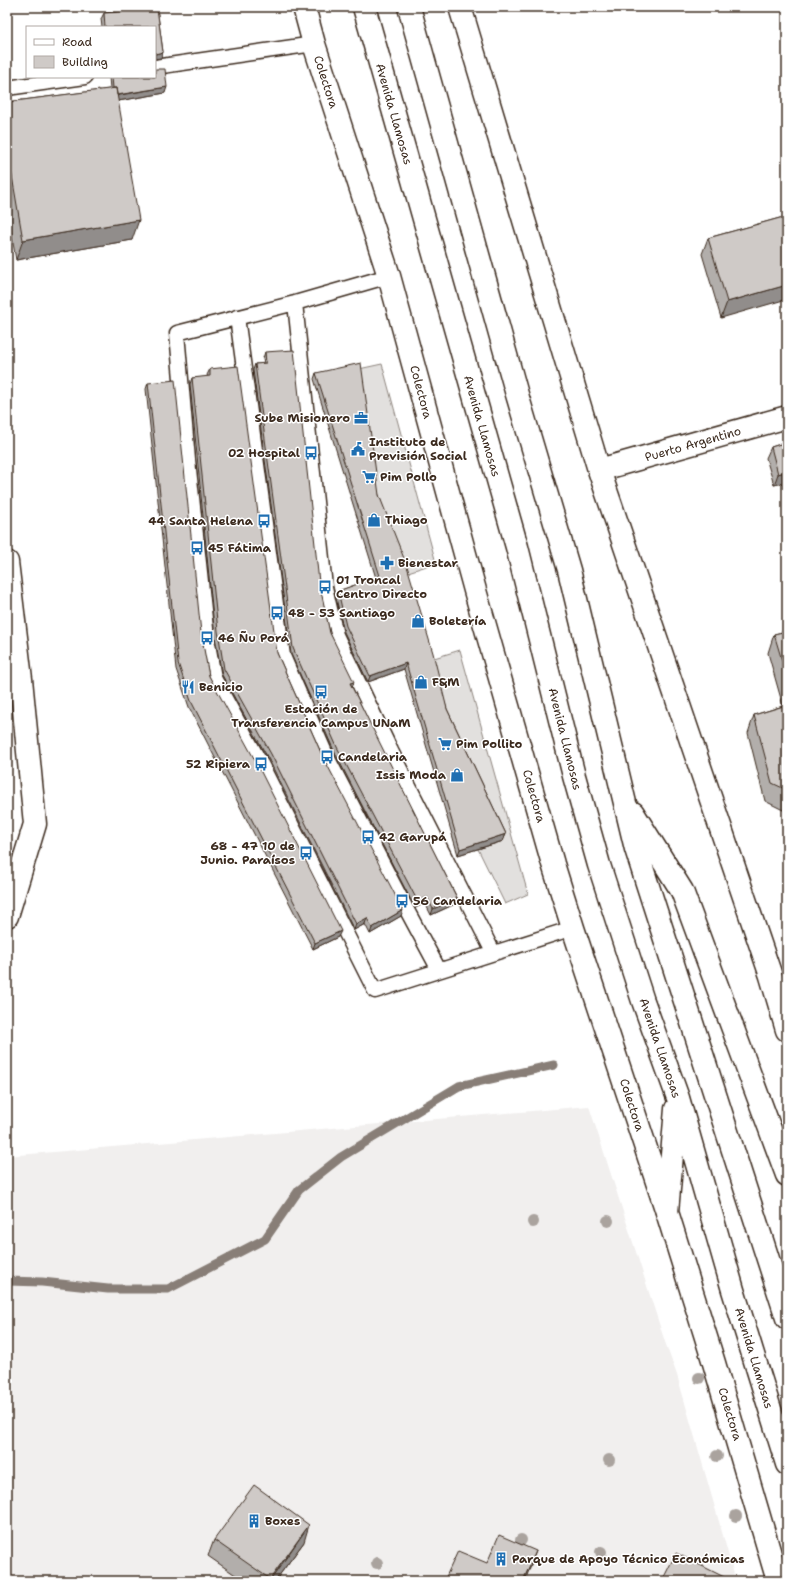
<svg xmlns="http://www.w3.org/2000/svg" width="794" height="1588" font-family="'Shantell Sans',sans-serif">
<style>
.built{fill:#f1efee}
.grass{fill:#e2e0de;stroke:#8e857e}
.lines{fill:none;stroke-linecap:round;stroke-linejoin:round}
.stream{stroke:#887e77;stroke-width:9}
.lane-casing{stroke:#3b2a1e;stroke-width:17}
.street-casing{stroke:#3b2a1e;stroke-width:25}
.highway-casing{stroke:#3b2a1e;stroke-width:25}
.lane{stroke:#fff;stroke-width:14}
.street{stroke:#fff;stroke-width:22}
.highway{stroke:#fff;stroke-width:22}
.tree{fill:#aaa39e}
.wall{fill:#b2aeab;stroke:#3b2a1e}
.shaded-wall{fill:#918d8b;stroke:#3b2a1e}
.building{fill:#cfcac7;stroke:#3b2a1e}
.labels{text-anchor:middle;stroke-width:3;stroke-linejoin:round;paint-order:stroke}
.street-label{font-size:12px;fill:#3b2a1e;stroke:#fff}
.poi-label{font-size:12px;font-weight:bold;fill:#3b2a1e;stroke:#fff;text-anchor:start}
</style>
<rect width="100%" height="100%" fill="#fff"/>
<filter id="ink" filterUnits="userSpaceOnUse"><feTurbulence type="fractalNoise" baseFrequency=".025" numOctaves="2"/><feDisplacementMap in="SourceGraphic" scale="8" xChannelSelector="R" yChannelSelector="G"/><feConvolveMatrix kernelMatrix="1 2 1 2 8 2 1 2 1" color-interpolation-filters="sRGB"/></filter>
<g filter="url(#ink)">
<!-- built -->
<path class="built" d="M589,1106L665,1342L677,1375L736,1581H7V1156Z"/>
<!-- grass -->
<path class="grass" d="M382,364L436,563L405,573L377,501L359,369Z
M460,650L528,894L505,904L478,849L503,841L445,715L431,659Z"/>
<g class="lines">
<!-- stream -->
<path class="stream" d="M7,1281L42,1282L108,1289H168L265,1239L299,1190L341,1157L459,1086L554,1065"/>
<!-- lane casing -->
<g class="lane-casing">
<path id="lane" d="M155,67L314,44
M7,88L85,77
M389,276L295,303L177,333L188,460L207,638L214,678L261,764L375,991L573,928
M295,303L325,587L336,635L391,751L493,952
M237,317L283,656L327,757L402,901L439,970"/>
</g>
<!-- street casing -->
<g class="street-casing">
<path id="street" d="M304,7L314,44L389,276L476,594L553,864L573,928L667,1212L714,1363L778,1581
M460,7L599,470L771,976L787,1030
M599,470L787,417
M7,562L21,679L35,824L7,916"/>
</g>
<!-- highway casing -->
<g class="highway-casing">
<path id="highway" d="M364,7L517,547L574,776L599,865L643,1001L678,1098L733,1290L787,1464
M409,7L516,391L569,570L636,849L787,1318
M633,813L682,891L787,1175
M667,1212L676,1109"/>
</g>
<!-- lane -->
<use href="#lane" class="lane"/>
<!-- street -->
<use href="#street" class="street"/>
<!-- highway -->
<use href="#highway" class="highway"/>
</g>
<!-- trees -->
<g class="tree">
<circle cx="608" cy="1221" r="6"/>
<circle cx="533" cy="1222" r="6"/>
<circle cx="699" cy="1378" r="6"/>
<circle cx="717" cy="1456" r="6"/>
<circle cx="609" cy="1460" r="6"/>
<circle cx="736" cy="1516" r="6"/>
<circle cx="521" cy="1540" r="6"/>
<circle cx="601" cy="1552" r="6"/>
<circle cx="377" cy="1563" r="6"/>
</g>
<!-- wall -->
<path class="wall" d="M157,8L163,52L161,58L155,59V27H102L101,19L104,13Z
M109,77H155L165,93L118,101L132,240L16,260L7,209V102L110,89Z
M787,216L721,318L702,254L708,238Z
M265,352L330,633L352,687L455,904L431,915L425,903L415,908L335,753L291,654L253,370L255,364H264L263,358Z
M210,369L277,653L322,755L401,916L370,934L365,924L354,930L269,760L222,675L215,637L190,384L192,378L208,377L207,375Z
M316,373L379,495L447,709L506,834L503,841L458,855L404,669L368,682L344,632L336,598L338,591L376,578L314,379Z
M148,383L209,676L338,937L313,949L189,707L176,669L146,389Z
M787,442V482L774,485L766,458L771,447Z
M787,631V812L765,801L748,733L754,715L783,706L768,653L774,634Z
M214,1540L304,1542L275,1581H244L208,1556Z"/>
<!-- shaded-wall -->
<path class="shaded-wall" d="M163,52L161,58L155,59V54Z
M167,87L165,93L112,102L114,96Z
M139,220L132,240L16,260L23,240Z
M787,285V299L721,318L727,302Z
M787,471V482L774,485L778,474Z
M406,663L404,669L368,682L370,676Z
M354,682L352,688L350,683Z
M506,834L503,841L458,855L460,849Z
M427,897L425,903L415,908L418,902Z
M457,898L455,904L431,915L433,909Z
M403,910L401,916L370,934L372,928Z
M367,918L365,924L354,930L356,924Z
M341,931L338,937L313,949L315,943Z
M309,1525L304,1542L275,1581H270Z
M536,1551L525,1581H523Z"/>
<!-- building -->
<path class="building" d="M157,8L163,52L155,54V27H105L104,13Z
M155,69H165L167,87L117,95L116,88H113L112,77H155Z
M116,88L139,220L23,240L7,147V102Z
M787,216V285L727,302L708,238Z
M294,350L319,582L330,633L354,682L350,683L457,898L433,909L427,897L418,902L337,747L293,648L255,364L266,363L265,352Z
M361,363L379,495L407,566L433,653L447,709L506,834L460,849L406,663L370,676L346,626L338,591L380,576L316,373Z
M238,366L277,653L322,755L403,910L372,928L367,918L356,924L271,754L224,669L218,631L192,378L210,376V369Z
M175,380L201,633L209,676L256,762L341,931L315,943L191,701L178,663L148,383Z
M787,442V471L778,474L771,447Z
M787,631V677L774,634Z
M787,705V790L772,783L754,715Z
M254,1485L309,1525L270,1579L214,1540Z
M499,1535L536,1551L523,1581H444L458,1551L487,1563Z
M676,1553L724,1577L721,1581H662Z"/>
</g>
<!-- icons -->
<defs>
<g id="office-bare" transform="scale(1.08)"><path d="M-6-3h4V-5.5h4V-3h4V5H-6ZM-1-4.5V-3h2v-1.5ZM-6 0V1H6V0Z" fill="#1f6fb2" stroke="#fff" stroke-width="2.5" paint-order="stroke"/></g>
<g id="civic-bare" transform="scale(1.08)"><path d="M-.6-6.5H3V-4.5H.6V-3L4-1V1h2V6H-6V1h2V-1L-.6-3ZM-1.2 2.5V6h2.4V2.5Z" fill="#1f6fb2" stroke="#fff" stroke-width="2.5" paint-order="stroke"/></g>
<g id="bus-bare" transform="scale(1.08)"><path d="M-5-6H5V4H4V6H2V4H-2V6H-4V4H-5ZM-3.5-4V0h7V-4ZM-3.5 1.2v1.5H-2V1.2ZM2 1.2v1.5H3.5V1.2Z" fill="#1f6fb2" stroke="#fff" stroke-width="2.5" paint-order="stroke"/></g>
<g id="supermarket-bare" transform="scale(1.08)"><path d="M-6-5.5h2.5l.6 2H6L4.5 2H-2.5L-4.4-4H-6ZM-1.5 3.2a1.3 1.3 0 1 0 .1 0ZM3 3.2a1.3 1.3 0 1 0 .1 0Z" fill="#1f6fb2" stroke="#fff" stroke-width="2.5" paint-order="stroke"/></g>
<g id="shop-bare" transform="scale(1.08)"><path d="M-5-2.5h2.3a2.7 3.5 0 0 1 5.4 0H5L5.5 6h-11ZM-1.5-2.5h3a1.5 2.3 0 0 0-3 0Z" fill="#1f6fb2" stroke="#fff" stroke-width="2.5" paint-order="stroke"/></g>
<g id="pharmacy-bare" transform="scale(1.08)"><path d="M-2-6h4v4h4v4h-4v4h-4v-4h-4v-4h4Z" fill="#1f6fb2" stroke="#fff" stroke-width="2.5" paint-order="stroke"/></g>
<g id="restaurant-bare" transform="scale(1.08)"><path d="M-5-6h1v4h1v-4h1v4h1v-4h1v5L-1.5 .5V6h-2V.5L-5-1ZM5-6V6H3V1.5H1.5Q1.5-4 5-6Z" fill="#1f6fb2" stroke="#fff" stroke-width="2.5" paint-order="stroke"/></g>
<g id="building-bare" transform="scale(1.08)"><path d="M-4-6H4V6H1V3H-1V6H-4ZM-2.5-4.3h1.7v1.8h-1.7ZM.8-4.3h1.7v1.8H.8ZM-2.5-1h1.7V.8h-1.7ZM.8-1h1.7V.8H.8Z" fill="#1f6fb2" stroke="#fff" stroke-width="2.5" paint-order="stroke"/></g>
</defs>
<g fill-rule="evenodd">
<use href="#office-bare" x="361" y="418"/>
<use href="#civic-bare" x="358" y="449"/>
<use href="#bus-bare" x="311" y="453"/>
<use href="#supermarket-bare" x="369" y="477"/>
<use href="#shop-bare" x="374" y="520"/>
<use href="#bus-bare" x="264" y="521"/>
<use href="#bus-bare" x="197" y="548"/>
<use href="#pharmacy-bare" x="387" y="563"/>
<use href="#bus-bare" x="325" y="587"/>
<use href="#bus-bare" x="277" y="613"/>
<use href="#shop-bare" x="418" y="621"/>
<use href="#bus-bare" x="207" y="638"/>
<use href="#shop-bare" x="421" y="682"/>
<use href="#restaurant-bare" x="188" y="687"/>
<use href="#bus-bare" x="321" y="692"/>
<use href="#supermarket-bare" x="445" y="744"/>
<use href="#bus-bare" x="327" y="757"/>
<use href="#bus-bare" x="261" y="764"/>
<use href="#shop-bare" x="457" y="775"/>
<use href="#bus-bare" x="368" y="837"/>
<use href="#bus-bare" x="306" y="853"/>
<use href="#bus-bare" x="402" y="901"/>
<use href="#building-bare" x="254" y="1521"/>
<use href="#building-bare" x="501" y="1559"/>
</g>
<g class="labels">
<!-- street labels -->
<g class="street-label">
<text transform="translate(326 82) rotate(72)" y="4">Colectora</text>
<text transform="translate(394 114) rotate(74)" y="4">Avenida Llamosas</text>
<text transform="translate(421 392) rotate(75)" y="4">Colectora</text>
<text transform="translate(482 426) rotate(74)" y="4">Avenida Llamosas</text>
<text transform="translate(693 444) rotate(-16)" y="4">Puerto Argentino</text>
<text transform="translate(565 739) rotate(76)" y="4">Avenida Llamosas</text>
<text transform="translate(534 796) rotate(74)" y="4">Colectora</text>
<text transform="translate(660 1048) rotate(71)" y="4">Avenida Llamosas</text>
<text transform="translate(632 1105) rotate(72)" y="4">Colectora</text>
<text transform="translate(754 1358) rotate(73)" y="4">Avenida Llamosas</text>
<text transform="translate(730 1414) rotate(73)" y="4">Colectora</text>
</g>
<!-- poi labels -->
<g class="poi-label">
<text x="350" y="422" text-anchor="end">Sube Misionero</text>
<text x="369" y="446">Instituto de<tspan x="369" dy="14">Previsión Social</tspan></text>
<text x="300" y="457" text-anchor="end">02 Hospital</text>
<text x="380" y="481">Pim Pollo</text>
<text x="385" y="524">Thiago</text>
<text x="253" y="525" text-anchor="end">44 Santa Helena</text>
<text x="208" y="552">45 Fátima</text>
<text x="398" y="567">Bienestar</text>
<text x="336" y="584">01 Troncal<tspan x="336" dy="14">Centro Directo</tspan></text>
<text x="288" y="617">48 - 53 Santiago</text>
<text x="429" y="625">Boletería</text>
<text x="218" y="642">46 Ñu Porá</text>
<text x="432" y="686">F&amp;M</text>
<text x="199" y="691">Benicio</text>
<text x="321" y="713" text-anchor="middle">Estación de<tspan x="321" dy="14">Transferencia Campus UNaM</tspan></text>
<text x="456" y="748">Pim Pollito</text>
<text x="338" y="761">Candelaria</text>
<text x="250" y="768" text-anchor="end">52 Ripiera</text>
<text x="446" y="779" text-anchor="end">Issis Moda</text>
<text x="379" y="841">42 Garupá</text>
<text x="295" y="850" text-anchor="end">68 - 47 10 de<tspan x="295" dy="14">Junio. Paraísos</tspan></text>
<text x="413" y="905">56 Candelaria</text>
<text x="265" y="1525">Boxes</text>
<text x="512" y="1563">Parque de Apoyo Técnico Económicas</text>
</g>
</g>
<!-- margin -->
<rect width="794" height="1588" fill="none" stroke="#fff" stroke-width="24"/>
<rect x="12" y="12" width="770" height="1564" fill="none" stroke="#3b2a1e" stroke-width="1.5" filter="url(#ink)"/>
<!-- legend -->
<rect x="26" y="26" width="130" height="52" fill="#ffffff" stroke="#b1aaa5"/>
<rect x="34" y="39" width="20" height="6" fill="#ffffff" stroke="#b1aaa5"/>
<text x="62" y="46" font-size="12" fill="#3b2a1e">Road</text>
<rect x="34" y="56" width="20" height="12" fill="#cfcac7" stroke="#b1aaa5"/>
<text x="62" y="66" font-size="12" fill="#3b2a1e">Building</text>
</svg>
